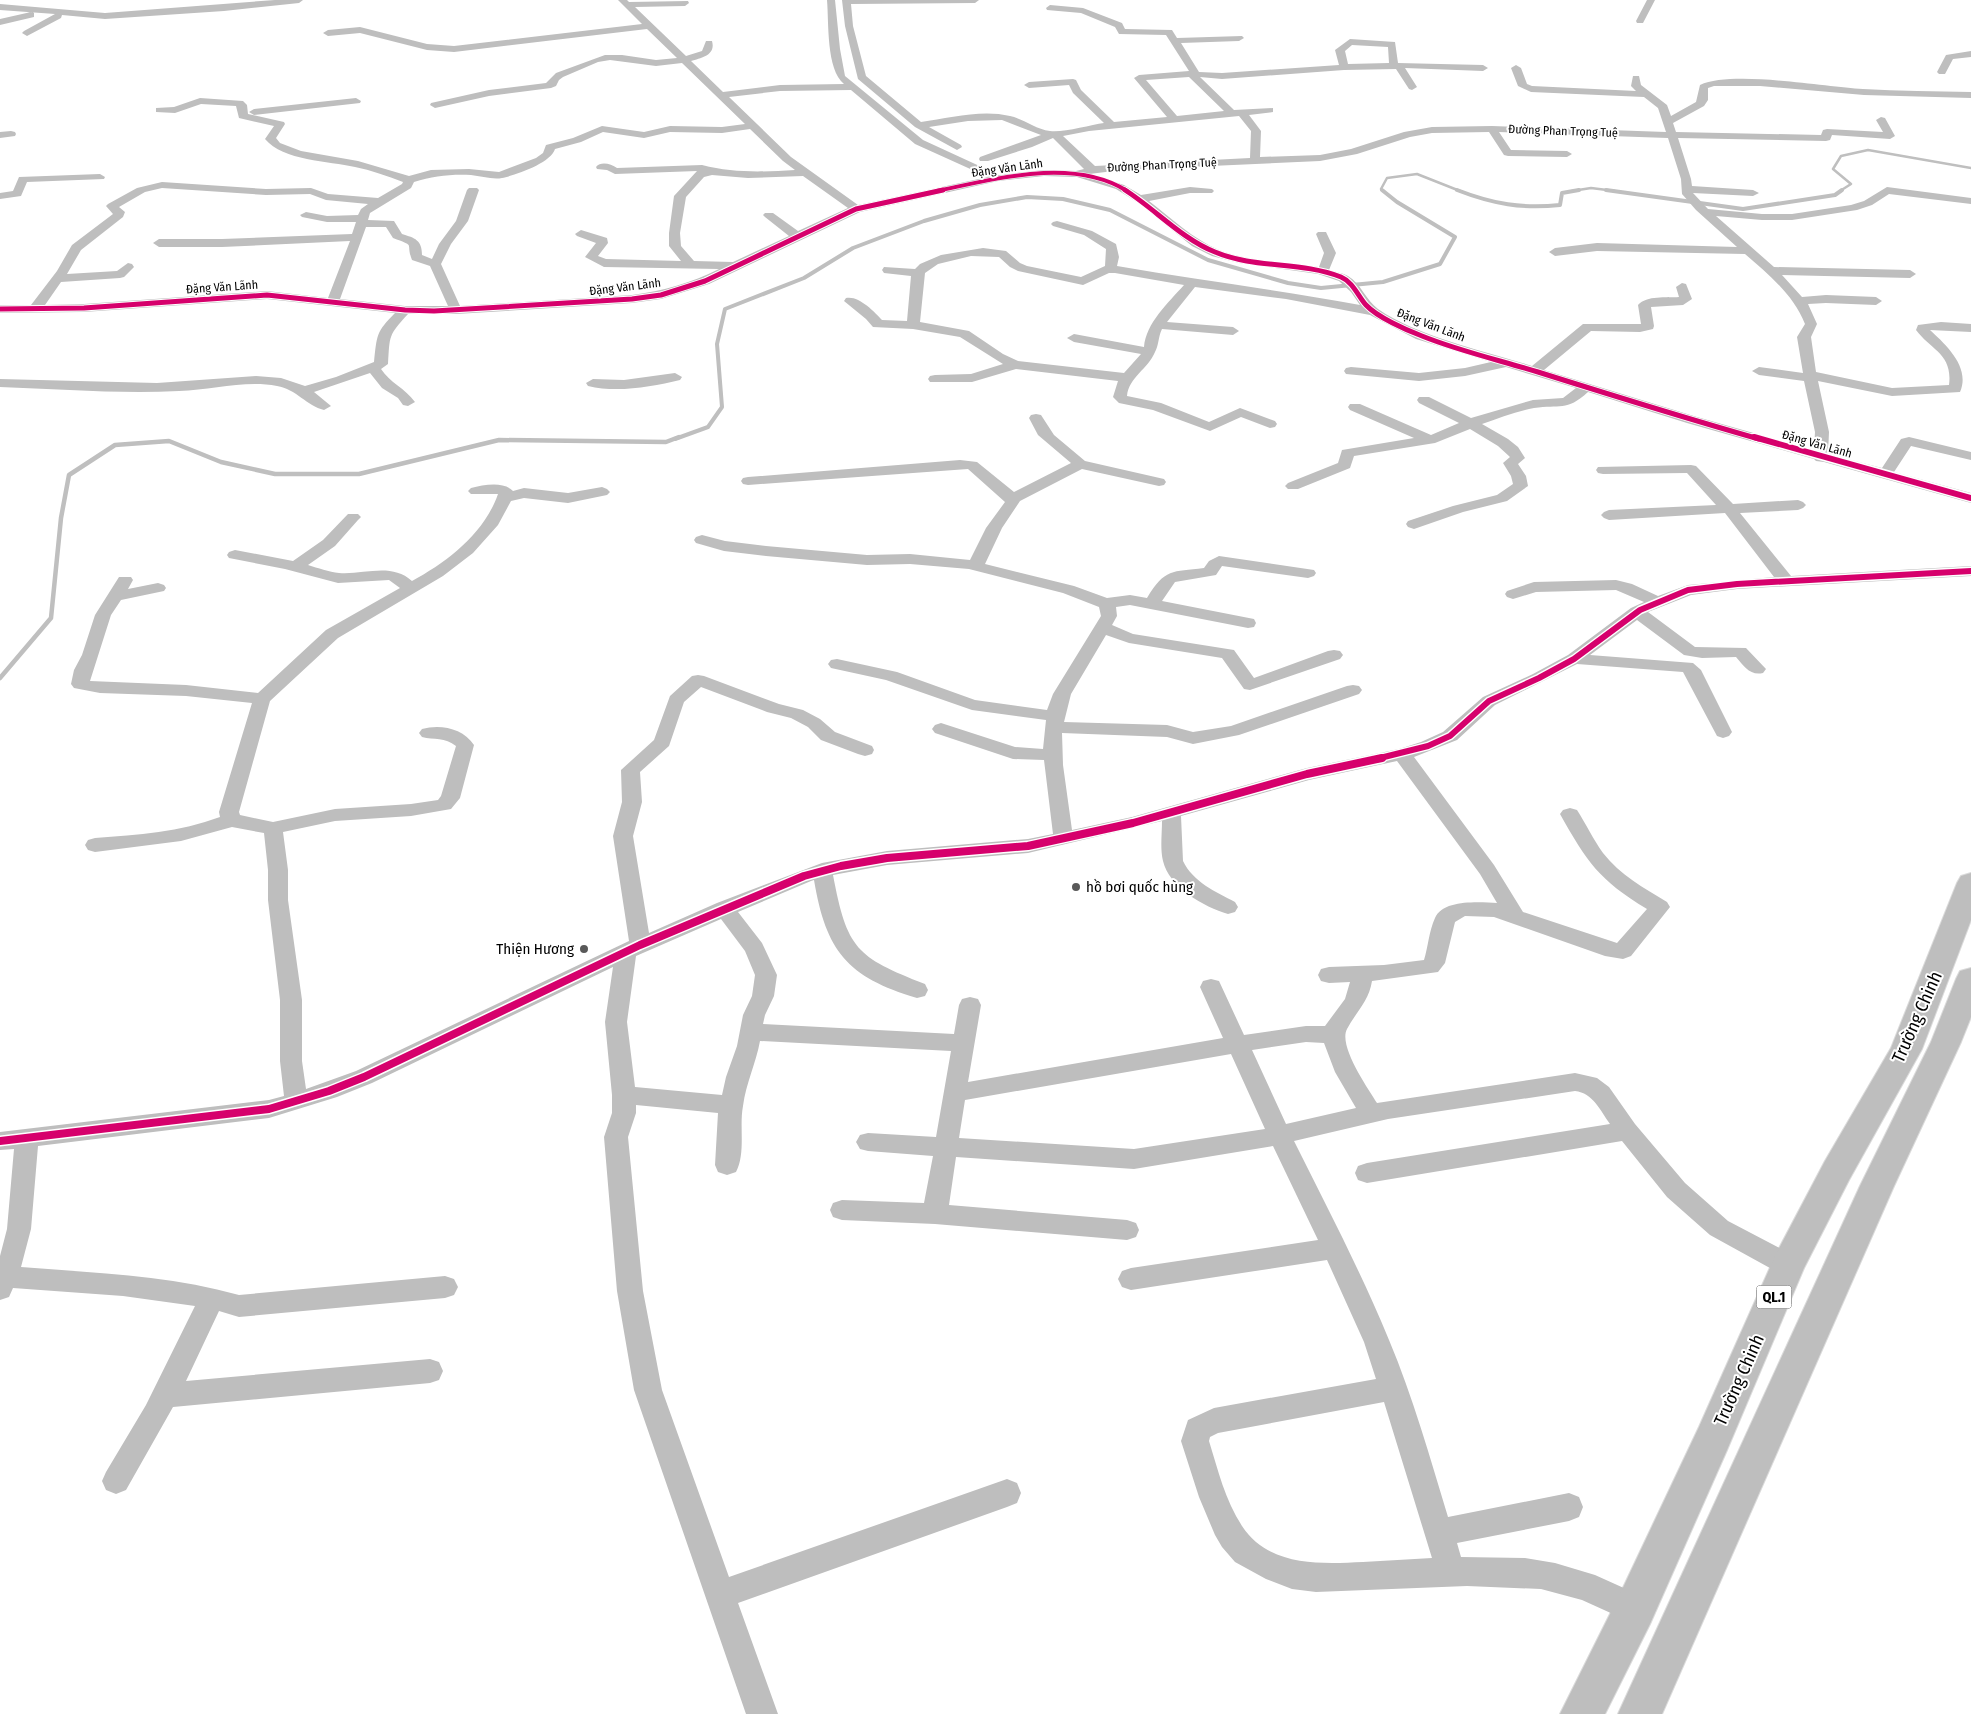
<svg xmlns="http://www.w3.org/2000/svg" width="1971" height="1714" font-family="'Fira Sans Condensed',sans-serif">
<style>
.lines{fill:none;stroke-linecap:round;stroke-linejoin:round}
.stream-far2{stroke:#bfbfbf;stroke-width:2.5}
.stream-far1{stroke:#bfbfbf;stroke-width:4}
.stream{stroke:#bfbfbf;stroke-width:4.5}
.trunk-casing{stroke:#dbdbdb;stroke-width:2}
.minor{fill:#bebebe;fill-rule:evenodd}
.trunk{fill:#bebebe;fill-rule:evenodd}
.cycleway-far3-casing{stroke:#fff;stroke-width:5}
.cycleway-far2-casing{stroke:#fff;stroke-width:7}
.cycleway-far1-casing{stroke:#fff;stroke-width:9}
.cycleway-casing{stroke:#fff;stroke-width:11}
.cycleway-far3{stroke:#d6006c;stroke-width:4}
.cycleway-far2{stroke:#d6006c;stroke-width:5}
.cycleway-far1{stroke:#d6006c;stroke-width:6}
.cycleway{stroke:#d6006c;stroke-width:8}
.poi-dot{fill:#595959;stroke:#fff;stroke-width:2}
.labels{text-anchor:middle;stroke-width:4;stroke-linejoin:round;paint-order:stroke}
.far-street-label{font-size:12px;fill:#000;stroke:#fff}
.shield{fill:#fff;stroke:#4c4c4c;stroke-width:1}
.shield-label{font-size:14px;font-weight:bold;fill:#000}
.poi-label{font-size:15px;fill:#000;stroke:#fff;text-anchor:start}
.near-street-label{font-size:18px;fill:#000;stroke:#fff}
</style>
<rect width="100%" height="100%" fill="#fff"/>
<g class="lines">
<!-- stream-far2 -->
<path class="stream-far2" d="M1384,191L1381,189L1387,178L1417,174L1460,191
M1572,191L1591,188L1615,191
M1840,191L1851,184L1833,169L1841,156L1868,150L1971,168"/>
<!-- stream-far1 -->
<path class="stream-far1" d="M1457,190C1493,204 1522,209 1560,205L1562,193L1579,190
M1606,190L1743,209L1835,195L1842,190
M675,439L708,427L722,407L717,344L725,309L804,278L853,248L924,221L980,205L1027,197L1063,199L1110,210L1208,260L1288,283L1321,288L1383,282L1440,264L1455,237L1397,202L1382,190"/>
<!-- stream -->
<path class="stream" d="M0,678L51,618L61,518L69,475L115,445L169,441L221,462L275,474H359L499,440L666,442L679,437"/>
<!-- trunk casing -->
<g class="trunk-casing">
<path id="trunk" d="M1971,873V920L1922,1049L1849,1180L1804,1268L1727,1450L1650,1624L1605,1714H1560L1620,1594L1699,1427L1776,1254L1825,1161L1891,1048L1957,883L1961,876Z
M1971,968V1017L1961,1042L1894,1186L1662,1714H1618L1860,1186L1931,1042L1956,979L1960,971Z"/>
</g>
<!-- minor -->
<path class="minor" d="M275,0H303L299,3L224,11L105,19L62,15L61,18L27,36L22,33L24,31L55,14L0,10V4L105,13Z
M618,0H627L629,2L688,1L689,3L685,6L635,7L686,56L702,51L706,41H712C716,55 702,58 691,61L723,92L780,85L844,84C826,69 829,23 827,0H835L840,49L845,76L923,140L999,175L1044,170L1076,171L1084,169L1053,138L1032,147L988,161H980L979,159L980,157L1041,135L1002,120L968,121L929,127L961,145L962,147L957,150L915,127L858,79L845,26L842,0H979L975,3L851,4L853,26L866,76L921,122C949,118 982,109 1010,116C1024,119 1035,129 1050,131C1062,133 1090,125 1104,123L1073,93L1069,85L1029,88L1024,85L1029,82L1073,79L1076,80L1081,90L1114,122L1167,117L1134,78L1139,75L1189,71L1166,35L1119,34L1115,27L1081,13L1047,10L1046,8L1050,5L1083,8L1122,23L1125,29L1172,30L1177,38L1242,36L1244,38L1239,41L1181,43L1199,72L1222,73L1339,65L1335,50L1350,39L1395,42L1398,63L1483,65L1488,68L1483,71L1405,68L1417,87L1412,90L1409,89L1396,69L1344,70L1222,79L1200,77L1234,110L1273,108V112L1249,115L1261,131L1260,157L1320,155L1351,149L1404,132L1432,127L1492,126L1666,132L1658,108L1644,97L1531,92L1518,86L1511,68L1516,65L1521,68L1527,84L1532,86L1636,91L1631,86L1633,76H1639L1641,85L1667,105L1671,116L1696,102L1700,85C1733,70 1824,87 1863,89C1899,91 1935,91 1971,92V98L1864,95L1760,86H1714L1708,88V100L1704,106L1673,123L1676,132L1821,135L1823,130L1827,129L1883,132L1876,120L1881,117L1885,118L1895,136L1890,139L1832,135L1830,140L1826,141L1678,138L1691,179L1692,186L1753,190L1759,193L1753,196L1693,193L1708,209L1762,214H1792L1851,205L1864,201L1887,187L1971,198V204L1889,194L1872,205L1857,210L1792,220H1762L1716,216L1774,267L1910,270L1916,274L1910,278L1782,275L1802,297L1826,295L1876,297L1882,301L1876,305L1826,303L1808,304L1817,324L1811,337L1816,372L1892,388L1949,385C1953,354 1931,350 1916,330L1918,325L1941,322L1971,324V332L1930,330C1945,344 1971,367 1960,392L1892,396L1818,381L1829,432L1828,454L1882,468L1901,439L1909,437L1971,452V460L1911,446L1894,472L1971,493V503L1824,462L1816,461L1814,459L1687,423L1588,392C1566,412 1560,404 1534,408C1517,411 1499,418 1482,424L1508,439L1518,447L1525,458L1518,464L1526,476L1528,486L1507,501L1463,512L1414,529L1408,527L1406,524L1408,521L1453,506L1497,495L1513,484L1511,476L1503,463L1510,457L1498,446L1470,429L1435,443L1354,456L1350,468L1298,489H1288L1285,486L1288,483L1338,463L1342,450L1414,438L1350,410L1348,407L1350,404H1360L1431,435L1459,423L1419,403L1417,400L1419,397H1429L1471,418L1533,400L1563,398L1576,388L1506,367L1465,376L1419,381L1346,374L1344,371L1346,368L1351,367L1419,373L1465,368L1491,362L1416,339L1370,315L1286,299L1195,287L1167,322L1233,327L1239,331L1233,335L1162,329C1158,337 1159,345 1155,352C1148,369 1129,377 1127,396L1161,403L1209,422L1240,408L1275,421L1277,424L1275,427L1270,428L1241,417L1210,431L1153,410L1119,403L1113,397L1118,381L1016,369L972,382H930L928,379L930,376L935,375L971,374L1003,364L960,337L913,329L873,327L866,319L844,301L846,298C858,295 874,311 882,320L907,321L911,276L884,273L882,270L884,267L915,269L920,264L941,255L983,248L1006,251L1020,263L1027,266L1081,277L1105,266L1106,249L1084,235L1053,226L1051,224L1053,222L1057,221L1092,231L1116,244L1119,257L1117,266C1198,280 1279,290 1360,305L1351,292L1339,281L1318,274L1239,263L1212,256L1192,246L1140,204L1116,189L1077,177L1044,176L998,181L860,212L709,284L661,299L632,303L456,314H408C388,336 390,335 388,364L381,369C390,383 405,388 415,402L408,406L403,405L398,398L382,388L370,373L314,392L331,406L324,410C307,406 296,389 277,386C245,380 212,390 179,391C119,394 60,389 0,387V379L157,383L256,376L281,378L305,386L336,377L374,362C377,335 376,332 395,313L267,299L84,312L0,313V305H31L57,271L72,245L113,214L106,206L108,204L137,188L162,182L266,189L311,188L328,194L378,198L402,184L403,182C387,176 371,170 355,167C329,161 283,161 265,139L274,126L239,118L236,106L201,104L175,113L156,112V108L174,107L200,98L243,101L247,105L248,114L284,122L285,124L276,138L280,143L301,151L358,161L409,176L431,170L469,169L499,172L536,158L543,153L546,145L573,138L602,126L644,132L670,126L722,127L745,124L682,63L656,66L610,60L598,62L563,77L559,80L556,86L551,88L489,96L435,108L430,105L431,103L489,90L546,83L556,73L605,55H622L656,60L677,58L647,29L454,52L427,50L360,33L328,36L323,33L328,30L360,27L427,44L454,46L642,24ZM1352,45L1388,47L1389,63L1348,64L1345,51ZM1189,77L1224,111L1177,116L1146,80ZM851,90L915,144L988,177L858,205L791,157L729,97L780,91ZM1239,116L1251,131L1250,158L1095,166L1063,136L1089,131ZM750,129L783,161L795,170C762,172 733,173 702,165L617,168C611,164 601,161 596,167L597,169L607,170L615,174L697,171L674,196L669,233V246L681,261L606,259L598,256L608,243L607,238L581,230L575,234L577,236L596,243L585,257L604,267L719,269C691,283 663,291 632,295L460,306L441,264L451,244L468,221L479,190L477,188H469L467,190L456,221L439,244L432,259L422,255C422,240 415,238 402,234L394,221L368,220L370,213L411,188L414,182C433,176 451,174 471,175C481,176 493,180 502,178C516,175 551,163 555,149L581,142L603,132L644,138L670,132L722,133ZM1489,132L1504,155L1508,156L1567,157L1572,154L1567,151L1511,150L1499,132L1668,138L1681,179L1682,194L1696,210L1737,247L1597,243L1555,248L1549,252L1555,256L1597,251L1745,254C1768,274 1793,294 1805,324L1797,337L1803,373L1759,367L1752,371L1759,375L1804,381L1815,432L1814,450L1697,417L1544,370L1591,331L1640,332L1653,329L1654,326L1651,307L1683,305L1692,299L1686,284L1682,283L1676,287L1679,297C1666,298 1647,295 1638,305L1641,324H1583L1532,366C1485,351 1419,337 1378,309C1366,300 1361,284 1348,276C1343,273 1335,272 1329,270L1336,253L1326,232H1318L1316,234L1324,253L1319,267C1289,263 1246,261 1219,250C1193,239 1171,218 1149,201L1190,193H1212L1214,191L1212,189L1190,187L1141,195L1124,185L1089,174L1122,170L1320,161L1357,154L1410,137L1432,133ZM712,175L748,178L803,176L848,208L798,231L773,213H765L763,215L765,217L789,236L733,262L694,261L681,246L680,233L686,197L704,177ZM162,188L266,195L310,194L326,200L368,204L361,209L358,215L327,216L306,212L300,215L302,217L327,222H356L352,234L222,239H159L153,243L159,247H222L350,241L328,298L267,291L84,304L45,305L61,282L120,278L124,277L134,267L132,264L128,263L117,271L67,274L81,250L123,217L125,212L119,207L145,192ZM366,227H386L393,238C417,247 405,242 412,260L430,266L448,306H405L340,299ZM971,256L999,257L1010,267L1018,271L1083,285L1109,273H1115L1184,285C1168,303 1146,323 1144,347L1074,334L1067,338L1074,342L1141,354L1124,373L1018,361L1003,354L969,331L920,322L925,273L938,264Z
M1647,0H1655L1643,23H1637L1636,21Z
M31,12L34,13V17L0,25V19Z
M1971,51V57L1953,59L1945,74H1939L1937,72L1946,55Z
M356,98L361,101L360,103L254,115L249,112L254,109Z
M11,131L15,132L16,134L15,136L0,138V132Z
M100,174L105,177L104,179L27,182L21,196L0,199V193L13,191L19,177Z
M675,373L682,377L680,380C651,387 617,393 588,386L586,383L593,379L624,380Z
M1036,414L1041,415L1054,435L1085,461L1164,479L1166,482L1164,485L1159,486L1082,469L1020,501L1002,528L985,564L1074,586L1107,598L1130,595L1147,598C1165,568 1172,572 1204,568L1209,561L1219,556L1314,570L1316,573L1314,576L1308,578L1222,566L1216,575L1175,582L1162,601L1254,619L1256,623L1254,627L1248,628L1130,605L1116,607L1117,616L1112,625L1133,634L1234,650L1254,678L1328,651L1334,650L1340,651L1343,655L1340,659L1250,690L1244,689L1222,658L1129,643L1106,635L1071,694L1064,722L1167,725L1193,732L1231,726L1347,686L1353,685L1359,686L1362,690L1359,694L1239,735L1193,744L1167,737L1062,733L1063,765L1072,830L1132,817L1307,768L1399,749L1421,742L1443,732L1483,697L1533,674L1568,655L1631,608L1644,602L1616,590L1536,592L1513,599L1507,597L1505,594L1507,591L1534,582L1616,580L1632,584L1658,596L1688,585L1774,577L1725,513L1609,520L1604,518L1601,515L1604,512L1609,510L1716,505L1687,473L1603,474L1598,473L1596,470L1598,467L1691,465L1696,466L1733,504L1798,500L1803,502L1806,505L1803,508L1798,510L1740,513L1791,576L1971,566V576L1737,589L1691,595L1648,612L1695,647L1746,648L1766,669L1763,673C1750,676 1744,666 1736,657L1702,658L1684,655L1637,620L1590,655L1693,663L1701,670L1732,732L1729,736L1723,738L1717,736L1683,672L1577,664L1495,705L1457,740L1414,757L1494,865L1523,912L1617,943L1647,909C1599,880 1587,862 1560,814L1563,810L1570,808L1577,810C1586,824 1593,839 1603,853C1620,875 1644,888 1667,902L1670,907L1631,956L1623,959L1605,956L1494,917L1465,916L1455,922L1445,963L1438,972L1372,981C1369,1001 1356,1012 1347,1029C1338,1046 1368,1088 1377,1103L1575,1073L1597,1078L1609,1087L1635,1124L1685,1183L1728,1221L1797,1257L1801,1265L1797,1273L1788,1276L1779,1273L1710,1235L1667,1197L1622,1141L1367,1183L1358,1180L1355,1173L1358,1166L1367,1163L1610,1124C1600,1110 1593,1093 1575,1091L1388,1119L1294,1141C1327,1207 1361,1272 1389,1340C1413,1397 1430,1458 1448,1517L1569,1493L1579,1497L1583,1507L1579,1517L1569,1521L1457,1543L1461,1557L1525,1558L1555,1563L1595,1575L1646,1598L1650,1609L1646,1620L1635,1624L1582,1600L1541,1589L1467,1586L1316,1592L1292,1589L1266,1579L1235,1562L1222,1547L1215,1535L1199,1497L1181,1441L1188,1420L1214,1408L1376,1379L1364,1342L1327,1260L1131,1290L1122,1287L1118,1279L1122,1271L1131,1268L1318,1240L1273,1146L1134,1169L956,1157L949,1205L1127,1220L1136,1223L1139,1230L1136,1237L1127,1240L935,1224L842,1220L833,1217L830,1210L833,1203L842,1200L924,1203L933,1156L868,1151L860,1149L856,1142L860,1135L868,1133L936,1137L951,1051L760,1041C756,1063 746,1083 743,1106C739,1127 746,1152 736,1172L727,1175L718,1172L715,1165L718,1113L636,1105V1113L628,1137L643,1291L662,1390L729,1577L1007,1479L1017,1483L1021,1493L1017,1503L1007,1507L738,1603L778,1714H746L634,1390L617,1291L604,1137L612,1113V1095L605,1022L613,967L372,1083L337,1097L269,1118L38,1146L31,1229L21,1267C95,1273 168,1275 239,1295L445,1276L454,1279L458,1287L454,1295L445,1298L239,1317L219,1311L186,1381L430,1359L439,1362L443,1371L439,1380L430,1383L173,1407L126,1490L116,1494L106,1490L102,1481L106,1472L146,1405L195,1306L123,1296L13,1288L9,1297L0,1300V1256L7,1229L14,1149L0,1150V1132L269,1100L284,1096L280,1061V1000L268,900V870L264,833L232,827L181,841L95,852L88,850L85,845L88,840L95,838C138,835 180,832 220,817L219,812L252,703L186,696L100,693L74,688L71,684L74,670L82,655L95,615L119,577H131L133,580L128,589L158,583L164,585L166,588L164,591L121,600L111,615L90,681L186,685L258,693L326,630L400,588L389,580L338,583L285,569L229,558L227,555L229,552L235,550L293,561L323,540L348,514H358L361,517L358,520L335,546L308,565C318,568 329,572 339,573C364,575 391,562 412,581C447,562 484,534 498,494H471L468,491L471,488C484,485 503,481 513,491L524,488L568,493L602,487L607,489L610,492L607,495L568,503L524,498L511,501L498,525L473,553L443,576L338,638L270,701L239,812L240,815L273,822L335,809L411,804L438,800L441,796L456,746C445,737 434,740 422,737L419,733L422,729C440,724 463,728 474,745L460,798L451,809L411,816L335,821L283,832L288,870V900L302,1000V1061L306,1089L356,1071L629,941L613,836L622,802L621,770L654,740L670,696L692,676L698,675L704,676L779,704L803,710L820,719L835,732L872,746L874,750L872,754L865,756L858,754L821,740L808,727L791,718L767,712L701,687L684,702L669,746L640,772L642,802L633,836L649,933L717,903L822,863L887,851L1028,839L1053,834L1044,760L1013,759L935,733L932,729L935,725L941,723L1015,747L1043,749L1046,720L972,710L886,680L831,668L828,664L831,660L837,659L897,672L975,700L1047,710L1053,694L1101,616L1099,607L1063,593L969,569L910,564L867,565L766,556L724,551L696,543L694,540L696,537L702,535L725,541L766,546L867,555L910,554L970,560L986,528L1005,502L968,469L748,485L743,484L741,481L743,478L748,477L960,460L977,462L1014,492L1071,463L1038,435L1029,418L1031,415ZM1397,761L1480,874L1497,903C1480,902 1443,899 1435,918C1429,931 1428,947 1424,960L1384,965L1329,967L1321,969L1318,975L1321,981L1329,983L1350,982L1345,999L1325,1026H1306L1244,1035L1219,981L1211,979L1203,981L1200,987L1223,1038L968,1082L981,1005L978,999L970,997L962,999L959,1005L954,1034L763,1024L765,1015L774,996L777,975L762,943L738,912L811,881L814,880C826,951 847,977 917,998L925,996L928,990L925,984C856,957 847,949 833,875L887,865L1028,853L1162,821C1162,834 1160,849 1163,861C1169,887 1204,907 1228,914L1235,912L1238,907L1235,902C1216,892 1193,882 1183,861L1181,816L1309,780ZM721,919L745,951L755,975L752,996L743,1015L737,1046L726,1077L722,1095L635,1087L627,1022L636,956ZM1306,1042L1324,1043L1335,1072L1356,1108L1286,1124L1252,1050ZM1231,1054L1265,1129L1134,1149L959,1138L965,1100ZM1384,1402L1432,1558C1409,1559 1386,1561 1363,1562C1320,1564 1269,1567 1242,1526C1225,1500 1218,1470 1209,1441L1210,1437L1218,1433Z"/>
<!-- trunk -->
<use href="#trunk" class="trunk"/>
<!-- cycleway-far3 casing -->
<g class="cycleway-far3-casing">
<path id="cycleway-far3" d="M937,191C995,179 1073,157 1127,191"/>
</g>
<!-- cycleway-far2 casing -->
<g class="cycleway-far2-casing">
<path id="cycleway-far2" d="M1125,190C1155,209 1182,239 1215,252C1255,269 1301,261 1341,277C1353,282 1358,296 1366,305C1377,317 1406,330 1422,336C1459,351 1499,360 1538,372C1611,395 1685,418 1759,439
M0,309L84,308L267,295L405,310L434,311L632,299L661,295L705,281L856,209L943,190"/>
</g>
<!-- cycleway-far1 casing -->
<g class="cycleway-far1-casing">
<path id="cycleway-far1" d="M1754,437L1971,498
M1376,759L1428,746L1450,736L1489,701L1539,678L1574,659L1640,610L1688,590L1737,584L1971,571"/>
</g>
<!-- cycleway casing -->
<g class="cycleway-casing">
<path id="cycleway" d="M0,1141L269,1109L329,1091L364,1077L640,945L804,876L841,866L887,858L1028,846L1133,823L1307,774L1382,758"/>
</g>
<!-- cycleway-far3 -->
<use href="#cycleway-far3" class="cycleway-far3"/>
<!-- cycleway-far2 -->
<use href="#cycleway-far2" class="cycleway-far2"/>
<!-- cycleway-far1 -->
<use href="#cycleway-far1" class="cycleway-far1"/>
<!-- cycleway -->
<use href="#cycleway" class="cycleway"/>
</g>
<!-- markers -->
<g class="poi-dot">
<circle cx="1076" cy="887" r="5"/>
<circle cx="584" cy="949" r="5"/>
</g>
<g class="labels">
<!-- far-street labels -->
<g class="far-street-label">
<text transform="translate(1563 131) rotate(2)" y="4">Đường Phan Trọng Tuệ</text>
<text transform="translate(1162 165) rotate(-3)" y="4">Đường Phan Trọng Tuệ</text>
<text transform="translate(1007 168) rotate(-8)" y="4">Đặng Văn Lãnh</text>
<text transform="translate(222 287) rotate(-4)" y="4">Đặng Văn Lãnh</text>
<text transform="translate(625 287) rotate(-7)" y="4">Đặng Văn Lãnh</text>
<text transform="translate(1431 325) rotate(21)" y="4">Đặng Văn Lãnh</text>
<text transform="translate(1817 444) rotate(16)" y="4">Đặng Văn Lãnh</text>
</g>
<!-- shield labels -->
<rect class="shield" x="1756.5" y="1285.5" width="35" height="23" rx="4"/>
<g class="shield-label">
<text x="1774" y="1302">QL.1</text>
</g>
<!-- poi labels -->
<g class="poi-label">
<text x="1086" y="892">hồ bơi quốc hùng</text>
<text x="574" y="954" text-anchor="end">Thiện Hương</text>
</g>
<!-- near-street labels -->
<g class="near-street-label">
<text transform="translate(1917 1017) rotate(-66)" y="6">Trường Chinh</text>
<text transform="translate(1739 1380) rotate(-66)" y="6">Trường Chinh</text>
</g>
</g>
</svg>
